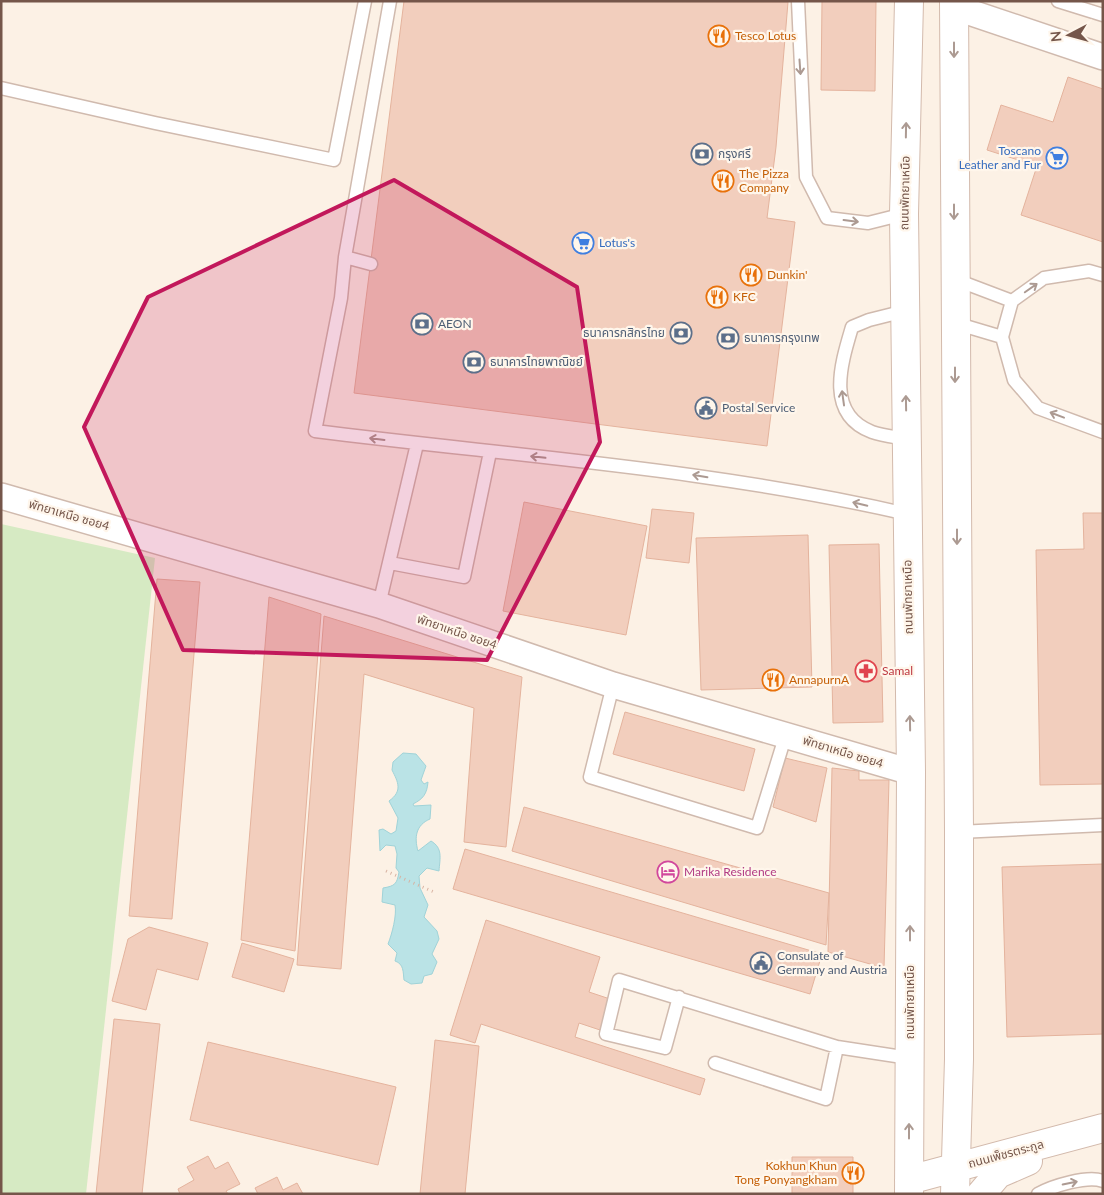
<svg xmlns="http://www.w3.org/2000/svg" width="1104" height="1195" font-family="Lato,'Noto Sans Thai',sans-serif">
<style>
.green{fill:#d6eac3}
.water{fill:#bae3e6;stroke:#a0d3d8}
.building{fill:#f2cebd;stroke:#e4b39d}
.lines{fill:none;stroke-linecap:round;stroke-linejoin:round}
.lane-casing{stroke:#d0baae;stroke-width:15}
.street-casing{stroke:#d0baae;stroke-width:28}
.secondary-casing{stroke:#d3baac;stroke-width:30}
.path{stroke:#d7b1a0;stroke-width:3;stroke-dasharray:1 4;stroke-linecap:butt}
.lane{stroke:#fff;stroke-width:12}
.street{stroke:#fff;stroke-width:25}
.secondary{stroke:#fff;stroke-width:28}
.oneway{stroke:#ac9a92}
.marked{fill:#c2185b;fill-opacity:0.2;stroke:#c2185b;stroke-width:4;stroke-linejoin:round}
.labels{text-anchor:middle;stroke-width:4.5;stroke-linejoin:round;paint-order:stroke}
.food-label{font-size:12px;fill:#c56008;stroke:#fff6eb;text-anchor:start}
.shop-label{font-size:12px;fill:#366cbe;stroke:#fff6eb;text-anchor:end}
.service-label{font-size:12px;fill:#4e5e75;stroke:#fff6eb;text-anchor:start}
.street-label{font-size:12px;fill:#75564a;stroke:#fff6eb}
.health-label{font-size:12px;fill:#be3a42;stroke:#fff6eb;text-anchor:start}
.hotel-label{font-size:12px;fill:#b23c85;stroke:#fff6eb;text-anchor:start}
</style>
<rect width="100%" height="100%" fill="#fcf1e5"/>
<!-- green -->
<path class="green" d="M1,524L155,558L86,1194H1Z"/>
<!-- water -->
<path class="water" d="M403,753L416,754L426,766L421,780L424,784L428,782C427,794 423,799 413,804L414,806L431,805L430,819C416,825 414,837 418,851L431,841C443,848 440,858 439,871L427,868L419,876L420,888L428,905L424,917L437,931L439,939L432,954L437,962L432,974L424,976L422,983L411,984L404,980C403,972 404,964 395,961L397,953L388,944C392,934 397,915 395,905L382,902L383,888C395,886 397,884 399,872L396,868L397,854L395,846L386,845L380,851L379,830L383,829L391,834L396,831L398,818L389,801C403,791 398,782 392,770L393,762Z"/>
<!-- building -->
<path class="building" d="M404,1L788,2L776,147L767,218L795,222L767,446L354,393Z
M822,1H876L875,91L821,90Z
M1068,77L1103,89V242L1021,215L1037,166L987,150L1001,105L1053,122Z
M524,502L647,526L626,635L503,611Z
M652,509L694,513L689,563L646,558Z
M1083,513H1103V784L1040,785L1036,550L1084,549Z
M808,535L812,687L701,690L696,538Z
M879,544L883,722L833,723L829,545Z
M157,579L200,582L172,919L129,916Z
M269,597L321,614L295,951L241,940Z
M324,616L522,677L506,847L464,842L474,708L364,674L341,969L297,965Z
M625,712L755,749L744,791L613,754Z
M785,758L827,768L816,822L773,807Z
M832,768L859,771V780H889L884,968L828,952Z
M524,807L829,893L826,945L512,851Z
M465,849L822,954L810,994L453,889Z
M1103,864V1034L1007,1037L1002,867Z
M486,920L600,957L589,992L610,999L600,1030L579,1023L575,1037L705,1079L700,1095L481,1024L475,1043L450,1035Z
M149,927L208,943L198,980L157,969L146,1010L112,1001L128,939Z
M242,943L294,959L284,992L232,977Z
M114,1019L160,1024L142,1194H96Z
M435,1040L479,1046L465,1194H420Z
M208,1042L396,1087L378,1165L190,1120Z
M208,1156L215,1169L228,1162L240,1184L226,1191L228,1194H180L178,1189L194,1180L187,1167Z
M792,1157H853V1194H792Z
M277,1177L283,1190L297,1183L303,1194H258L255,1188Z"/>
<g class="lines">
<!-- lane casing -->
<g class="lane-casing">
<path id="lane" d="M390,1L345,257L341,298L315,431C513,456 713,469 907,514
M798,1L806,177L827,218L868,223L904,214
M1058,1L1103,15
M1,88L155,123L334,160L365,1
M345,257L371,264
M1103,275L1089,271L1044,278L1012,301L1002,337L1014,380L1038,408L1103,432
M954,279L1012,301
M905,311L869,320L852,327C841,364 825,414 872,432C883,436 896,437 907,439
M955,323L1002,337
M390,563L464,577L490,452
M379,605L417,444
M613,685L590,777L757,828L786,734
M959,832L1103,825
M679,997L665,1048L606,1034L619,980L837,1047L909,1058
M715,1063L826,1099L837,1047
M1038,1194C1052,1186 1088,1175 1103,1181"/>
</g>
<!-- street casing -->
<g class="street-casing">
<path id="street" d="M954,7L1103,57
M1,496L379,605L613,685L911,772"/>
</g>
<!-- secondary casing -->
<g class="secondary-casing">
<path id="secondary" d="M909,1L904,214L911,772L909,1194
M954,1L959,832V1059L955,1194
M909,1180L1103,1128
M981,1194L998,1174L1028,1161"/>
</g>
<!-- path -->
<path class="path" d="M386,871L434,892"/>
<!-- lane -->
<use href="#lane" class="lane"/>
<!-- street -->
<use href="#street" class="street"/>
<!-- secondary -->
<use href="#secondary" class="secondary"/>
</g>
<!-- one-way arrows -->
<defs><path id="oneway-shaft" d="M-6 0H5M1.5-3L5.5 0L1.5 3" fill="none" stroke-width="1.6" stroke-linecap="round" stroke-linejoin="round" transform="scale(1.25)"/></defs>
<g class="oneway">
<use href="#oneway-shaft" transform="translate(954 50) rotate(90)"/>
<use href="#oneway-shaft" transform="translate(800 67) rotate(86)"/>
<use href="#oneway-shaft" transform="translate(906 130) rotate(-89)"/>
<use href="#oneway-shaft" transform="translate(954 212) rotate(90)"/>
<use href="#oneway-shaft" transform="translate(851 221) rotate(7)"/>
<use href="#oneway-shaft" transform="translate(1031 288) rotate(-35)"/>
<use href="#oneway-shaft" transform="translate(955 375) rotate(90)"/>
<use href="#oneway-shaft" transform="translate(843 398) rotate(-98)"/>
<use href="#oneway-shaft" transform="translate(906 403) rotate(-91)"/>
<use href="#oneway-shaft" transform="translate(1057 415) rotate(-159)"/>
<use href="#oneway-shaft" transform="translate(377 439) rotate(-173)"/>
<use href="#oneway-shaft" transform="translate(538 457) rotate(-174)"/>
<use href="#oneway-shaft" transform="translate(700 476) rotate(-171)"/>
<use href="#oneway-shaft" transform="translate(860 504) rotate(-167)"/>
<use href="#oneway-shaft" transform="translate(957 537) rotate(90)"/>
<use href="#oneway-shaft" transform="translate(910 723) rotate(-91)"/>
<use href="#oneway-shaft" transform="translate(910 933) rotate(-90)"/>
<use href="#oneway-shaft" transform="translate(909 1131) rotate(-90)"/>
<use href="#oneway-shaft" transform="translate(1070 1183) rotate(-12)"/>
</g>
<!-- marked area -->
<path class="marked" d="M394,180L577,287L600,442L487,660L183,650L84,427L148,297Z"/>
<!-- icons -->
<defs>
<g id="restaurant-ring" transform="scale(1.125)"><circle r="9.5" fill="#fff6eb" stroke="#e8710a" stroke-width="1.5"/><path d="M-5-6h1v4h1v-4h1v4h1v-4h1v5L-1.5 .5V6h-2V.5L-5-1ZM5-6V6H3V1.5H1.5Q1.5-4 5-6Z" fill="#e8710a"/></g>
<g id="bank-ring" transform="scale(1.125)"><circle r="9.5" fill="#fff6eb" stroke="#5c6f8a" stroke-width="1.5"/><path d="M-6-4H6V4H-6ZM0-2.3a2.3 2.3 0 1 0 0 4.6a2.3 2.3 0 1 0 0-4.6Z" fill="#5c6f8a"/></g>
<g id="supermarket-ring" transform="scale(1.125)"><circle r="9.5" fill="#fff6eb" stroke="#3f7fe0" stroke-width="1.5"/><path d="M-6-5.5h2.5l.6 2H6L4.5 2H-2.5L-4.4-4H-6ZM-1.5 3.2a1.3 1.3 0 1 0 .1 0ZM3 3.2a1.3 1.3 0 1 0 .1 0Z" fill="#3f7fe0"/></g>
<g id="civic-ring" transform="scale(1.125)"><circle r="9.5" fill="#fff6eb" stroke="#5c6f8a" stroke-width="1.5"/><path d="M-.6-6.5H3V-4.5H.6V-3L4-1V1h2V6H-6V1h2V-1L-.6-3ZM-1.2 2.5V6h2.4V2.5Z" fill="#5c6f8a"/></g>
<g id="pharmacy-ring" transform="scale(1.125)"><circle r="9.5" fill="#fff6eb" stroke="#e0444e" stroke-width="1.5"/><path d="M-2-6h4v4h4v4h-4v4h-4v-4h-4v-4h4Z" fill="#e0444e"/></g>
<g id="hotel-ring" transform="scale(1.125)"><circle r="9.5" fill="#fff6eb" stroke="#d1479c" stroke-width="1.5"/><path d="M-6-4.5h1.5V1H6V5H4.5V3h-9V5H-6ZM-4 0a1.8 1.8 0 1 1 3.6 0ZM.5 0V-2.5h3Q6-2.5 6 0Z" fill="#d1479c"/></g>
</defs>
<g fill-rule="evenodd">
<use href="#restaurant-ring" x="719" y="36"/>
<use href="#bank-ring" x="702" y="154"/>
<use href="#supermarket-ring" x="1057" y="158"/>
<use href="#restaurant-ring" x="723" y="181"/>
<use href="#supermarket-ring" x="583" y="243"/>
<use href="#restaurant-ring" x="751" y="275"/>
<use href="#restaurant-ring" x="717" y="297"/>
<use href="#bank-ring" x="422" y="324"/>
<use href="#bank-ring" x="681" y="333"/>
<use href="#bank-ring" x="728" y="338"/>
<use href="#bank-ring" x="474" y="362"/>
<use href="#civic-ring" x="706" y="408"/>
<use href="#pharmacy-ring" x="866" y="671"/>
<use href="#restaurant-ring" x="773" y="680"/>
<use href="#hotel-ring" x="668" y="872"/>
<use href="#civic-ring" x="761" y="963"/>
<use href="#restaurant-ring" x="853" y="1173"/>
</g>
<g class="labels">
<!-- food labels -->
<g class="food-label">
<text x="735" y="40">Tesco Lotus</text>
<text x="739" y="178">The Pizza<tspan x="739" dy="14">Company</tspan></text>
<text x="767" y="279">Dunkin'</text>
<text x="733" y="301">KFC</text>
<text x="789" y="684">AnnapurnA</text>
<text x="837" y="1170" text-anchor="end">Kokhun Khun<tspan x="837" dy="14">Tong Ponyangkham</tspan></text>
</g>
<!-- shop labels -->
<g class="shop-label">
<text x="1041" y="155">Toscano<tspan x="1041" dy="14">Leather and Fur</tspan></text>
<text x="599" y="247" text-anchor="start">Lotus's</text>
</g>
<!-- service labels -->
<g class="service-label">
<text x="718" y="158">กรุงศรี</text>
<text x="438" y="328">AEON</text>
<text x="665" y="337" text-anchor="end">ธนาคารกสิกรไทย</text>
<text x="744" y="342">ธนาคารกรุงเทพ</text>
<text x="490" y="366">ธนาคารไทยพาณิชย์</text>
<text x="722" y="412">Postal Service</text>
<text x="777" y="960">Consulate of<tspan x="777" dy="14">Germany and Austria</tspan></text>
</g>
<!-- street labels -->
<g class="street-label">
<text transform="translate(905 193) rotate(-89)" y="4">ถนนพัทยาเหนือ</text>
<text transform="translate(69 515) rotate(16)" y="4">พัทยาเหนือ ซอย4</text>
<text transform="translate(908 597) rotate(-91)" y="4">ถนนพัทยาเหนือ</text>
<text transform="translate(457 632) rotate(19)" y="4">พัทยาเหนือ ซอย4</text>
<text transform="translate(843 752) rotate(17)" y="4">พัทยาเหนือ ซอย4</text>
<text transform="translate(910 1002) rotate(-90)" y="4">ถนนพัทยาเหนือ</text>
<text transform="translate(1006 1154) rotate(-15)" y="4">ถนนเพ็ชรตระกูล</text>
</g>
<!-- health labels -->
<g class="health-label">
<text x="882" y="675">Samal</text>
</g>
<!-- hotel labels -->
<g class="hotel-label">
<text x="684" y="876">Marika Residence</text>
</g>
</g>
<!-- border -->
<rect width="1104" height="1195" fill="none" stroke="#75564a" stroke-width="5"/>
<!-- north arrow -->
<g transform="translate(1069 35) rotate(264)" stroke="#fff6eb" stroke-width="4" paint-order="stroke">
<path d="M0-4L9 19L0 12L-9 19Z" fill="#75564a"/>
<text y="-8" font-size="14" font-weight="bold" text-anchor="middle" fill="#75564a">N</text>
</g>
</svg>
